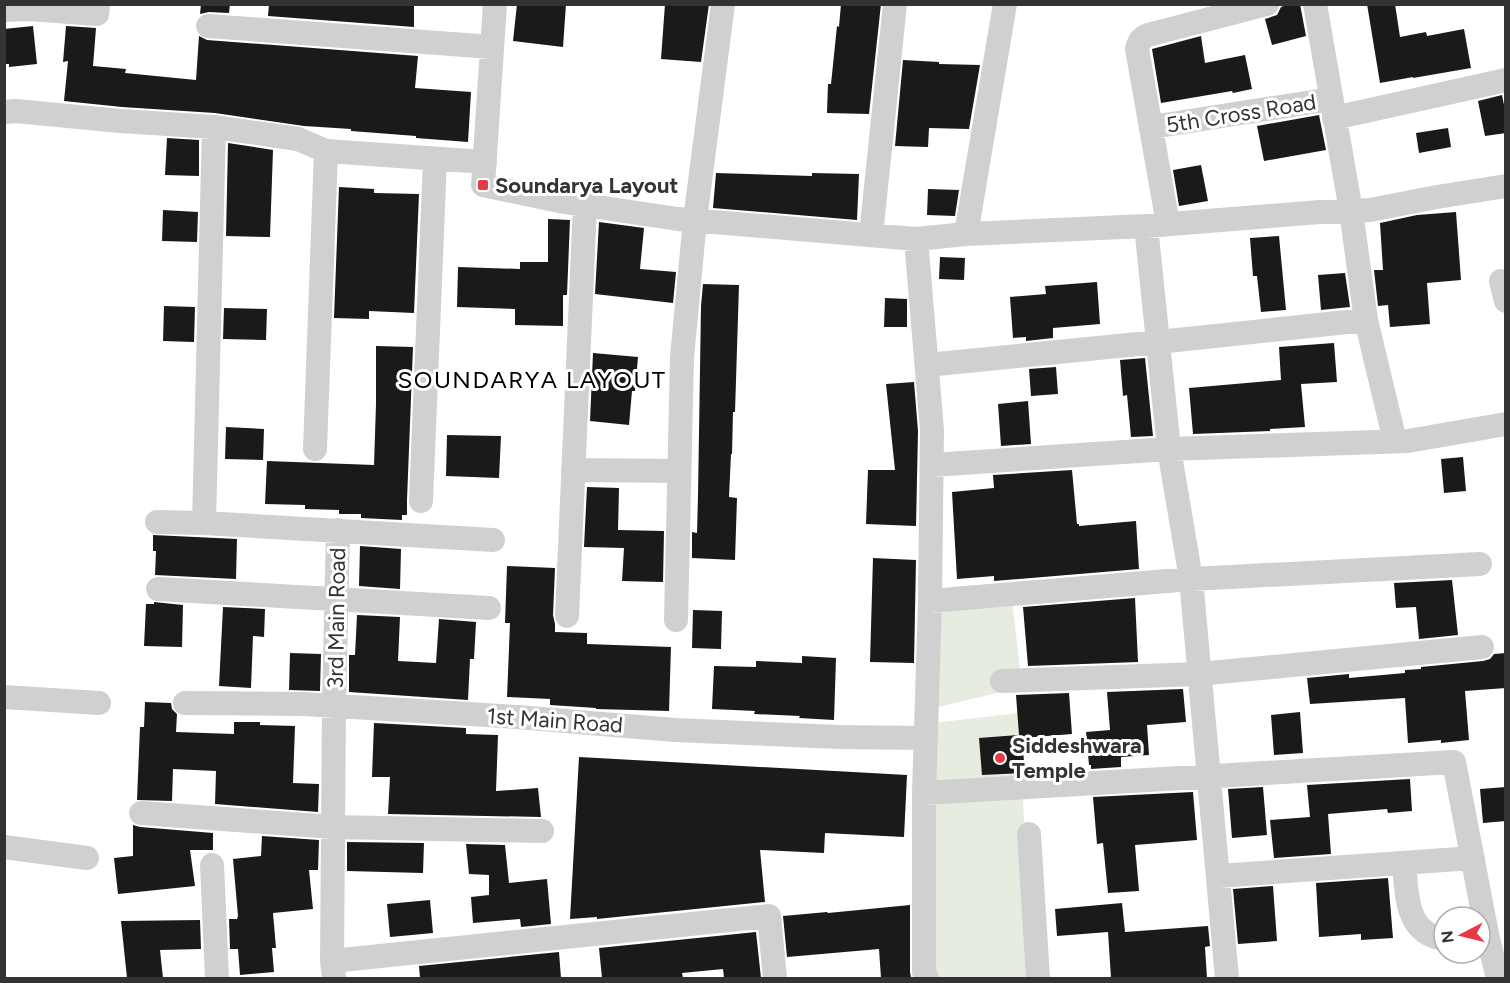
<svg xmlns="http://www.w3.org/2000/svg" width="1510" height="983" font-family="Figtree,sans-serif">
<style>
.green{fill:#e6ecdf}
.building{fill:#1a1a1a}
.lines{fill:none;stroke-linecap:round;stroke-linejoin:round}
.minor{stroke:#d0d0d0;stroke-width:24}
.poi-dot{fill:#e63946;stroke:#fff;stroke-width:2}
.labels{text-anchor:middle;stroke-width:6;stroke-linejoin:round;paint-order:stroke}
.street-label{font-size:22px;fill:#333;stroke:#fff}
.poi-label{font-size:22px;font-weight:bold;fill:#333;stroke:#fff;text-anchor:start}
.neighbourhood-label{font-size:24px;letter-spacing:1.5px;fill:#000;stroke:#fff}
</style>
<rect width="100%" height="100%" fill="#fff"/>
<!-- green -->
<path class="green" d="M1012,599L1022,687L934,708L936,606Z
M1018,713L1033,978H936L932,970L934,723Z"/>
<!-- building -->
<path class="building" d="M201,4H230L229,13L209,12L200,14Z
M269,4H414V27L268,16Z
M517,4H566L563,47L513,41Z
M665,4H709L701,62L661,59Z
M841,4H881L869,114L827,113L828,84H831L837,26L839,27Z
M1289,4H1300L1306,36L1272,45L1265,19L1277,15L1281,7Z
M1367,4H1395L1400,37L1426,32L1427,36L1464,29L1471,68L1413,78V77L1380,83Z
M33,26L37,64L9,67V64H4V29Z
M66,26L96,28L93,66L126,69L125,73L196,80L199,36L207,40L418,56L415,88L471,92L468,142L416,138V136L351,131V129L304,126L215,113L122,107L64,101L68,61L63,62Z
M1201,36L1205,63L1245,55L1252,89L1233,93L1232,91L1161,103L1152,49Z
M903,60L939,62V64L980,65L969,129L929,128L928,147L895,146Z
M1502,95L1506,115V133L1485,136L1478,101Z
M1319,115L1326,150L1264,161L1257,126Z
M1448,128L1451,147L1419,153L1416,133Z
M167,138L199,140V176L165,175Z
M228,143L273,150L270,237L226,236Z
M1201,165L1208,201L1179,206L1173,170Z
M716,173L812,176V173L859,174L857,220L713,208Z
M339,187L374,189V193L419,194L414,313L369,311V319L334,318Z
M928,189L959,190L955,216L927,215Z
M163,210L198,212L197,242L162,241Z
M1456,212L1461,280L1427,283L1430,324L1390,327L1388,305L1378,306L1374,270H1383L1380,223L1417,215Z
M548,219L570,220L567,295H563V326L515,325V309L457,307L458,267L520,269V262H548Z
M599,222L644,228L640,269L676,272L673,303L595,294Z
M1279,236L1286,310L1261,312L1257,276H1253L1250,238Z
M940,257L965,258L964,280L939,279Z
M1345,273L1350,307L1321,310L1318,275Z
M1097,282L1100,324L1053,328V338L1026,341V337L1013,338L1010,297L1046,294L1045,286Z
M703,284L739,285L735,412H733L732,454H731L729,497L737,498L735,560L692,558V532L697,533L698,496L701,306Z
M885,298L907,299V327H884Z
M164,306L195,307L194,342L163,341Z
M224,308L267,309L266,340L223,339Z
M1334,343L1337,382L1301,384L1305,427L1270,429V431L1193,434L1189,388L1281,380L1279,347Z
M376,346L413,347L407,500V515H402V520L361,518V514H339V510L305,509V505L265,504L267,461L374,465L376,404Z
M593,353L638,357L635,391H632L629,425L590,421Z
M1145,358L1153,436L1131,437L1127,395L1123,396L1120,360Z
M1056,367L1058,394L1031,396L1029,369Z
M914,382L918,431L916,526L866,524L868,470H895L886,384Z
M1028,401L1031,444L1001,446L998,404Z
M226,427L264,429L263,460L225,459Z
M447,435L501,436L499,478L446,476Z
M1463,457L1466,491L1444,493L1441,459Z
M1072,470L1077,524H1079V526L1136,521L1139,569L994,581V576L957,579L952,492L994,488L993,475Z
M587,487L619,488L618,530L664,531L663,582L622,581L624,548L584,547Z
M153,535L237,539L236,579L155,575L156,551H153Z
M360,546L401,549L400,589L359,586Z
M873,558L916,560L914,663L870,662Z
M507,566L555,568L553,615L555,624V632L587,633V644L671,647L669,711L596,709V708L550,705V699L507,697L510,623H505Z
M1452,580L1458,635L1419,639L1416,607L1396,608L1394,583Z
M1135,598L1138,662L1028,666L1023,607Z
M154,602L183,605L182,647L144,646L146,604H154Z
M223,607L265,609L264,637L253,636L251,688L219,686Z
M693,610L722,611L721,649L692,648Z
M357,615L400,617L398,661L436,663L439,619L476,622L474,659H470L468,700L349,692V655H355Z
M290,653L321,654L320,691L289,690Z
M1506,653V688L1465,691L1469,740L1441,743V740L1408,743L1405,698L1310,704L1307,678L1349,674V678L1405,673V670L1421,669V667L1483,661L1490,659L1494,654Z
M802,656L836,658L834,720L799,718L800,716L754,714L755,711L712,709L714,666L756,667V661L802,663Z
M1183,689L1186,722L1147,725L1149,755L1121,757V767L1091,769V765H1089L1086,732L1110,730L1107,692Z
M1069,693L1072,734L1022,738L1025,773L982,775L979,738L1019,735L1016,695Z
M145,702L171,703L172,709L177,714L176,732L234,734V722H260V725L295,726L293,783L319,784L318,812L215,804L216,771L173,769L172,801L137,800L140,727H144Z
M1300,712L1303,753L1274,755L1271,715Z
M374,723L466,728V734L498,735L496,791L538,788L541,817L388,814L390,777H372Z
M579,757L907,775L904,837L825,833L824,853L760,850L765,902L597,919V917L570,919Z
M1410,779L1412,811L1388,813L1387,809L1328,814L1331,854L1274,858L1270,820L1310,817L1307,785Z
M1263,787L1267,835L1232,838L1228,789Z
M1506,787V821L1483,823L1480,789Z
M1193,792L1197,840L1135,845L1139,891L1108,893L1103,843L1097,844L1093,797Z
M133,825L140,827L213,833V850H190L195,886L118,894L114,858L133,856Z
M262,836L319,840L318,870H309L313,909L273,913L276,948H272L274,972L240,975L238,949H230L229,919H237L238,916L233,859L261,856Z
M347,842L424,843L423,873L347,871Z
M466,844L505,845L509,883L547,879L551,924L521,927L520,919L473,923L471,897L489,895V875L469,874Z
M1388,878L1393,938L1361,940V934L1319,937L1316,883Z
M1273,886L1277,941L1238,944L1233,889Z
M430,900L433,933L390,937L387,904Z
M1122,903L1125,932L1208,926L1210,946L1205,947L1207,978H1111L1108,932L1057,936L1055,909Z
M910,905V972L911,978H881L879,949L787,957L783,916L827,912L828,913Z
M200,920L201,949L160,950L163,978H127L121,921Z
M756,932L761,978H724L723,969L682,973L683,978H602L599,948Z
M559,952L561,978H420L419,966Z"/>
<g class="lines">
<!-- minor -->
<path class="minor" d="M495,4L483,185L564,202L678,219L916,239L966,234L1146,226L1320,212L1370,210L1437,197L1506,186
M1315,4L1351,211L1366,320L1395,441
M4,10L29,9L97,14L98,4
M208,26L492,47
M4,112L15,111L121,121L214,127L298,139L326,151L485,162
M1334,118L1506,80
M214,127L204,523L493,540
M1152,127L1331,99
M1168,224L1137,49C1139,41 1141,38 1148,35L1267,4
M1146,226L1169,449L1191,579L1227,978
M966,234L1005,4
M871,235L895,4
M916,239L932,430L930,601L924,793V972L927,978
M1501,281L1506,301
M927,365L1158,342L1366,320
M315,449L326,151
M932,465L1169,449L1408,441L1506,424
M573,470L679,471
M421,501L435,159
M157,522L204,523
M158,589L489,608
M930,601L1191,579L1480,564
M567,616L585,205
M676,620L682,357L695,220L723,4
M1002,681L1199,674L1482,647
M4,697L99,703
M185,703L303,704L517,717L675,730L838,737L925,738
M924,793L1454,762L1488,939L1498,978
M141,813L333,827L542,831
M1029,834L1038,978
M4,847L87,858
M1404,863C1407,894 1405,933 1444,939
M212,865L217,978
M1218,876L1473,858
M332,961L769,916L775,978
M334,978L332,961L334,706L338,530"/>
</g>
<!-- markers -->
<g class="poi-dot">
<rect x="477" y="179" width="12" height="12" rx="3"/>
<circle cx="1000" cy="758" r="6"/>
</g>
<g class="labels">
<!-- street labels -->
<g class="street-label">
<text transform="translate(1241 113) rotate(-9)" y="8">5th Cross Road</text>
<text transform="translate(336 618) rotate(-89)" y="8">3rd Main Road</text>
<text transform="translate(555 720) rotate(4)" y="8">1st Main Road</text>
</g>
<!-- poi labels -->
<g class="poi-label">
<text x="495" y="193">Soundarya Layout</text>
<text x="1012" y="753">Siddeshwara<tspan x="1012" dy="25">Temple</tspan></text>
</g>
<!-- neighbourhood labels -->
<g class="neighbourhood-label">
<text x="532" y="388">SOUNDARYA LAYOUT</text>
</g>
</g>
<!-- border -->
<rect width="1510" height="983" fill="none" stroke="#333333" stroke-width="12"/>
<!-- north arrow -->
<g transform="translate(1462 935) rotate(263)"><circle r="28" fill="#ffffff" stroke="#adadad" stroke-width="1.5"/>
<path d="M0-4.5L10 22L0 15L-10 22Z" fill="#e63946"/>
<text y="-9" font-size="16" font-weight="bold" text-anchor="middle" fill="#333333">N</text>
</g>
</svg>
